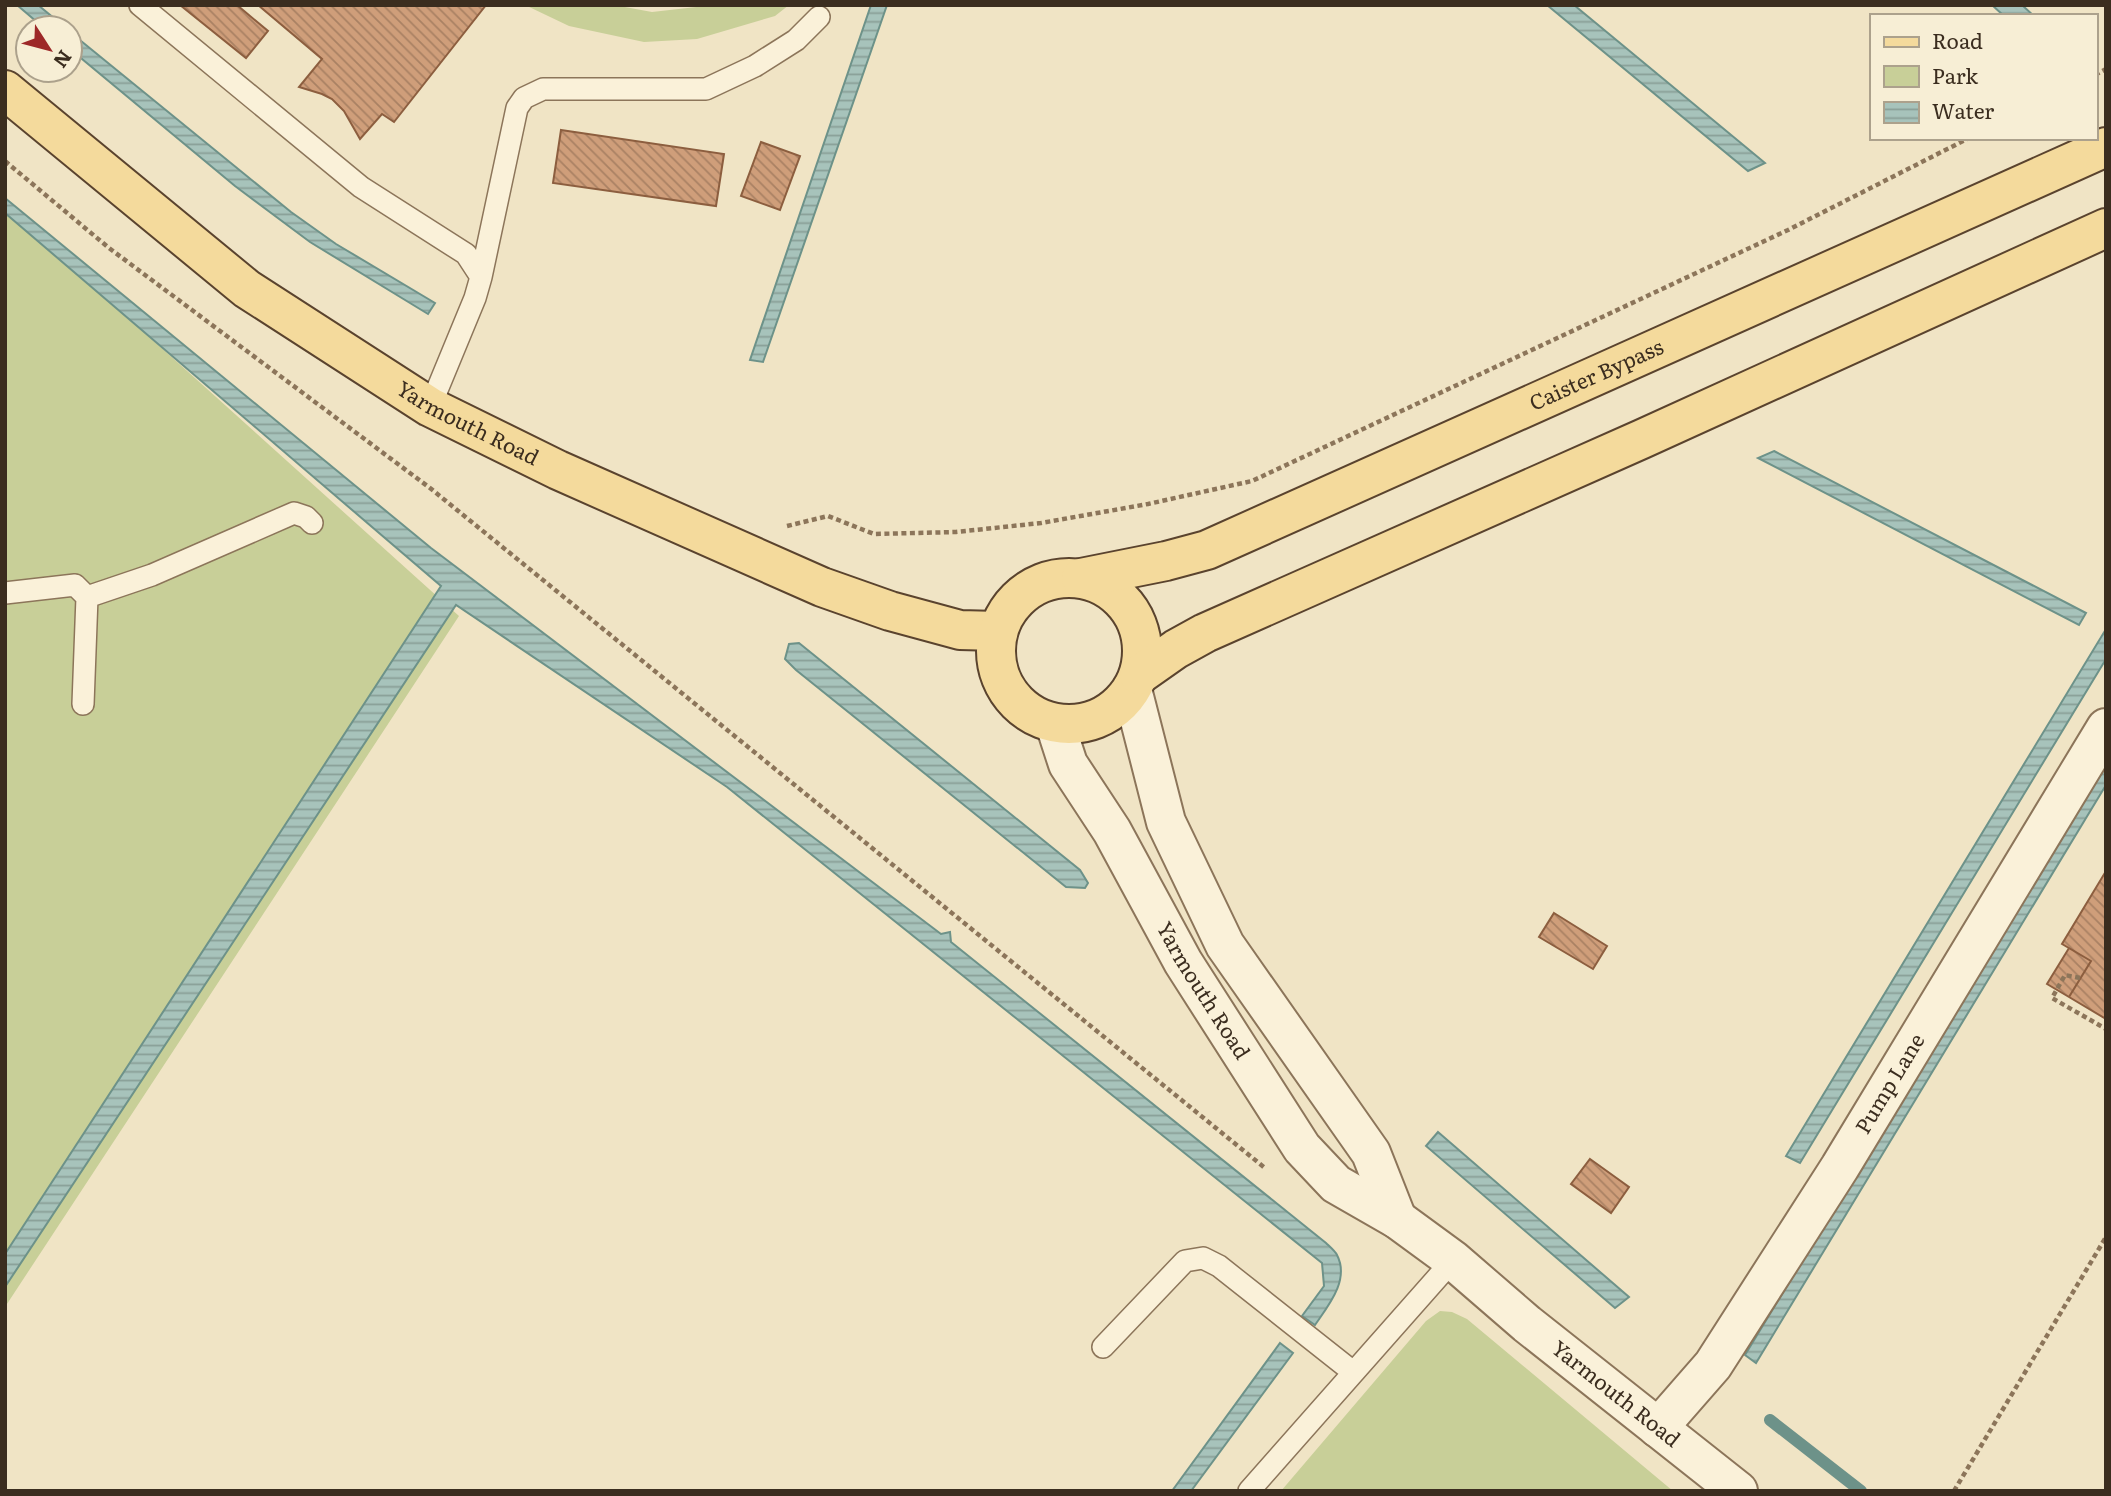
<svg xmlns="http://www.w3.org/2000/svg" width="2111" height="1496" font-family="Literata,serif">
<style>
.green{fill:#c8cf98}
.water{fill:url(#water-rules);stroke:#6d9289;stroke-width:2}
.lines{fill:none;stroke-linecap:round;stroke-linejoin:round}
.stream{stroke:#6d9289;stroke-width:12}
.building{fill:url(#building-back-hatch);stroke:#8c5e3f;stroke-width:2}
.service-casing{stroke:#8c755a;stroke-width:24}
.minor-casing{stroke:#8c755a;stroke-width:42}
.tertiary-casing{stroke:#8c755a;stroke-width:42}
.primary-casing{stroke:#5a432e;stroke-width:42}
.path{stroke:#8c755a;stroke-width:4.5;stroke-dasharray:5 3.5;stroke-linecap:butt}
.service{stroke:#faf1d9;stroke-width:21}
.minor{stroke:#faf1d9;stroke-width:38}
.tertiary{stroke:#faf1d9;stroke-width:38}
.primary{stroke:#f4da9c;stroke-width:38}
.labels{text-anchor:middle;stroke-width:7;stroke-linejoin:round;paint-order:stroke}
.street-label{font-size:21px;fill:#3b2d1f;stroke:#f7eed5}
</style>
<defs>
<pattern id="water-rules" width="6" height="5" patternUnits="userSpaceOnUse" patternTransform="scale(1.75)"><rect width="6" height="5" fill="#a7c3bb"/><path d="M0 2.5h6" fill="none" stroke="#899f97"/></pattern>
<pattern id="building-back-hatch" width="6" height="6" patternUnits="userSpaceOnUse" patternTransform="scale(1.75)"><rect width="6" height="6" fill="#cf9e7a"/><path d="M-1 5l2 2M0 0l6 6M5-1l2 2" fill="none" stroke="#a98163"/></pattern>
</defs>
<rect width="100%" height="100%" fill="#f0e4c5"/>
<!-- green -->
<path class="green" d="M525,5H614L652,12L714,5H789L775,16L697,39L644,42L569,26Z
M5,207L459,616L5,1307Z
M1440,1311L1452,1312L1467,1319L1673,1491H1281L1426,1321Z"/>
<!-- water -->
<path class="water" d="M17,5H38L66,28H44Z
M871,5H887L763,362L750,360Z
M1547,5H1574L1765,163L1748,171Z
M1992,5H2022L2034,16H2004Z
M70,32L291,212L336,244L435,303L428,314L310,242L235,186L70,49Z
M5,198L431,548L941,934L950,932L951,942L1326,1243C1329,1246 1335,1251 1337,1255C1350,1280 1328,1306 1315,1325L1302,1316L1324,1286L1322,1263L727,787L456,605L5,1287V1254L441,586L5,213Z
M1774,451L2086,613L2079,625L1758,458Z
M2106,629V659L1800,1163L1786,1156Z
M799,643L1080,870L1088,883L1085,888L1066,887L796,670L785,659L789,644Z
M2106,761V785L1756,1363L1745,1355Z
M1438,1132L1629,1297L1615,1308L1426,1146Z
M1280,1343L1293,1353L1191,1491H1172Z"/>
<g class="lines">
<!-- stream -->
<path class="stream" d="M1770,1420L1861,1491"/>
</g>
<!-- building -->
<path class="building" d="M180,5H237L268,31L246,58Z
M258,5H486L394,122L382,114L360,139L344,111L332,99L322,94L299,87L322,59Z
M561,130L724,154L716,206L553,183Z
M761,142L800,156L780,210L741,196Z
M2106,871V1019L2069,997L2091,961L2062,944Z
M1554,913L1607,946L1593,969L1539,937Z
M2069,948L2091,961L2069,997L2047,984Z
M1590,1159L1629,1187L1611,1213L1571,1184Z"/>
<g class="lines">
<!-- service casing -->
<g class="service-casing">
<path id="service" d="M140,5L361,187L466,254L481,277L475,298L430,407
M481,277L517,108L524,98L543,89H706L755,66L796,40L819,17
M5,593L75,585L87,597L152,575L294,513L306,517L312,523
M83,704L87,597
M1103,1347L1185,1261L1203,1258L1219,1266L1353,1372
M1249,1491L1453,1260"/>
</g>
<!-- minor casing -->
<g class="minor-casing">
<g id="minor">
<path id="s1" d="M1658,1428L1713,1365L1840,1167L2106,728"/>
</g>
</g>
<!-- tertiary casing -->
<g class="tertiary-casing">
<g id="tertiary">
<path d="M1132,689L1166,822L1225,945L1371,1153L1397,1219"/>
<path id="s2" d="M1055,724L1068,764L1112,831L1183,962L1302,1148L1336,1184L1397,1219L1453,1260L1527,1324L1738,1491"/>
</g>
</g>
<!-- primary casing -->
<g class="primary-casing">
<g id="primary">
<path id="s3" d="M5,90L247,289L430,407L558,470L822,587L890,611L960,630L998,631"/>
<circle cx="1069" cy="651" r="73"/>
<path id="s4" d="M1081,578L1166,561L1207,550L2106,147"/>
<path d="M1139,675L1176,649L1205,633L1642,439L2106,228"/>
</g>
</g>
<!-- path -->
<path class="path" d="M2095,75L2106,69
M5,161L109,248L430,488L1265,1168
M787,526L828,516L874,534L956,532L1041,523L1148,504L1252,481L1788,230L1969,138
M2080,978L2065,975L2052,998L2106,1029
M1954,1491L2106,1237"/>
<!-- service -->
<use href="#service" class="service"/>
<!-- minor -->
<use href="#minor" class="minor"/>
<!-- tertiary -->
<use href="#tertiary" class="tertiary"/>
<!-- primary -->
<use href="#primary" class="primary"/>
</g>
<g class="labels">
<!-- street labels -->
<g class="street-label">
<text dy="7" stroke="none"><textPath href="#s4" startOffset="556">Caister Bypass</textPath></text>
<text dy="7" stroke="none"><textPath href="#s3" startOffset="572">Yarmouth Road</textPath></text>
<text dy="7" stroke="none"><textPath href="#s2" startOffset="306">Yarmouth Road</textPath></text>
<text dy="7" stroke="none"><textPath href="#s1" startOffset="416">Pump Lane</textPath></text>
<text dy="7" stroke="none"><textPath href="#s2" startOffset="892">Yarmouth Road</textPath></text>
</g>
</g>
<!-- border -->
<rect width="2111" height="1496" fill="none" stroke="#3b2d1f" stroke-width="14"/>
<!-- legend -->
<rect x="1870" y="14" width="228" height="126" fill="#f7eed5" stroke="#aca18c" stroke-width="2"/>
<rect x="1884" y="37" width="35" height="10" fill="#f4da9c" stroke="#aca18c" stroke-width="2"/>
<text x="1932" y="49" font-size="21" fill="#3b2d1f">Road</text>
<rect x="1884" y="66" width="35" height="21" fill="#c8cf98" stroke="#aca18c" stroke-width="2"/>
<text x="1932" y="84" font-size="21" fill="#3b2d1f">Park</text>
<rect x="1884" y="102" width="35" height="21" fill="url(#water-rules)" stroke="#aca18c" stroke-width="2"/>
<text x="1932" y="119" font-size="21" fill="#3b2d1f">Water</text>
<!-- north arrow -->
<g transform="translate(49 49) rotate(126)"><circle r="33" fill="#f7eed5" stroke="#aca18c" stroke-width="2"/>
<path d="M0-5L12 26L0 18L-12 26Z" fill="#9d2828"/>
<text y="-10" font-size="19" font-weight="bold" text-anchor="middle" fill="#3b2d1f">N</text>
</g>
</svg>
